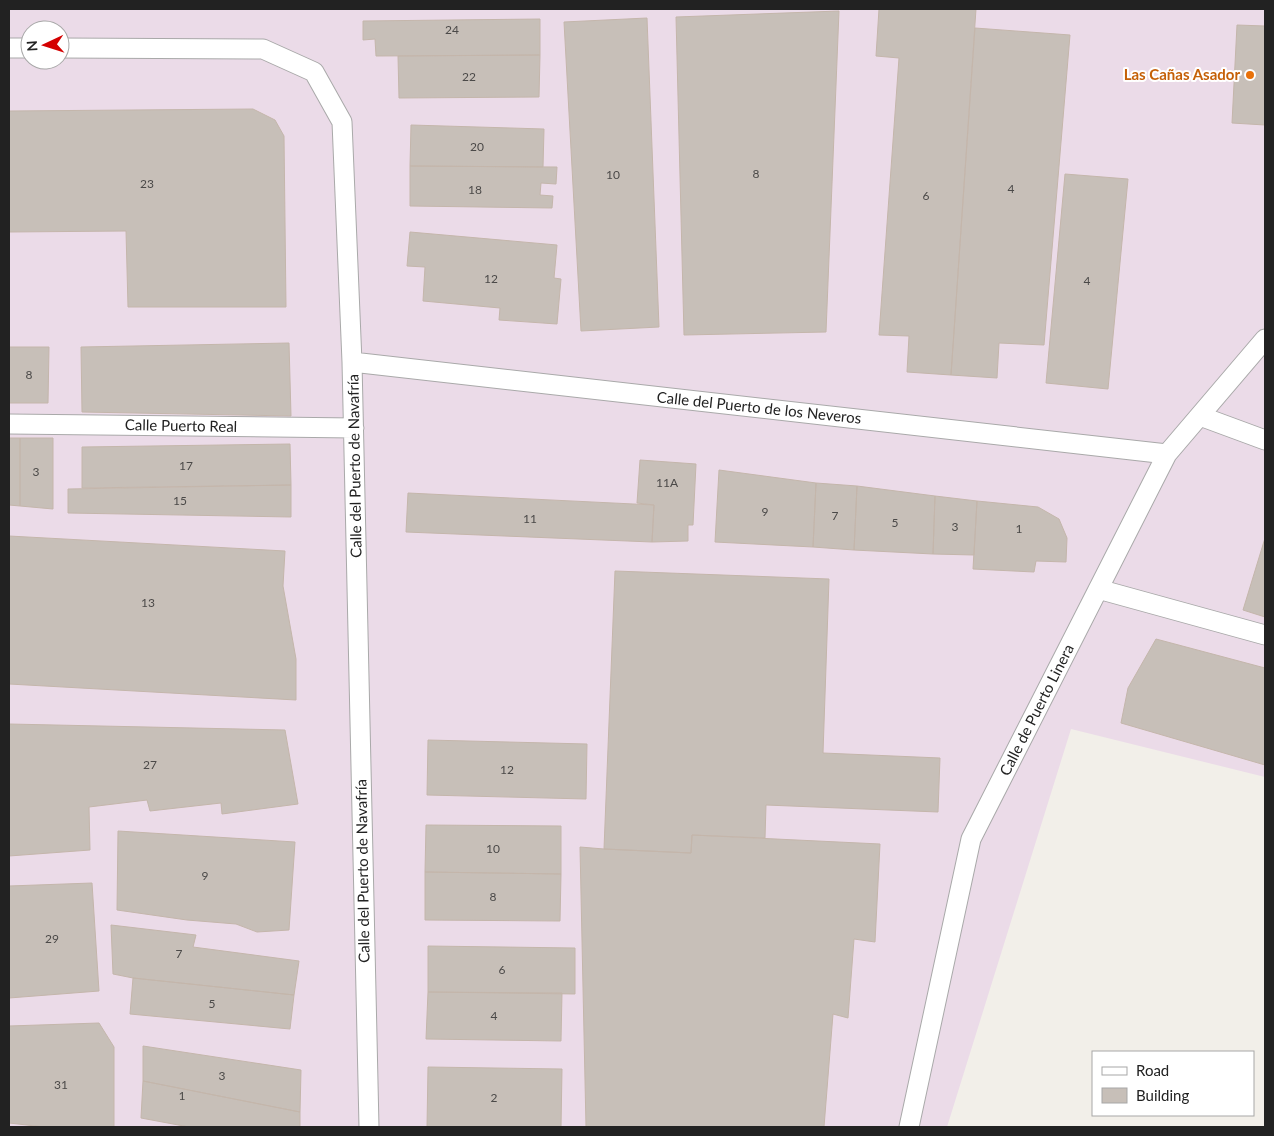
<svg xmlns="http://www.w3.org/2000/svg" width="1274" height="1136" font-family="Lato,sans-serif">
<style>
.industrial{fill:#ebdbe8;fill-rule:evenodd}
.building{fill:#c7bfb8;stroke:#c4b6ab}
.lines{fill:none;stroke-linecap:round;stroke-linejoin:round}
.minor-casing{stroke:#a9a9a9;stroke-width:21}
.minor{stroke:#fff;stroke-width:19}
.food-dot{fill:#e8710a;stroke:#fff;stroke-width:2}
.labels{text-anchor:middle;stroke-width:4;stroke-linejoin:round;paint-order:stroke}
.number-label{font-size:12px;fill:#4b4948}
.food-label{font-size:15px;font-weight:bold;fill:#c56008;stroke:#fff;text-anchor:end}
.street-label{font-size:15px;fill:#222;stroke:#fff}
</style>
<rect width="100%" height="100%" fill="#f2efe9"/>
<!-- industrial -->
<path class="industrial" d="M9,9H1265V777L1071,729L947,1127H9ZM30,30H60V60H30Z"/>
<!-- building -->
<path class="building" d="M879,9H976L951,375L907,372L909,336L879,335L899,58L876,56Z
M839,11L826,332L684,335L676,17Z
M647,18L659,327L581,331L564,22Z
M540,19V55L376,56L375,39L363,40V21Z
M1237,25L1265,26V125L1232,123Z
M975,28L1070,35L1044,345L999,343L997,378L951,375Z
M540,55L539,97L399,98L398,56Z
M253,109L275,120L284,136L286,307H128L126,231L9,232V111Z
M411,125L544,129L543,167L410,166Z
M410,166L557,167L556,184L541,183L540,195L553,196L552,208L410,206Z
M1065,174L1128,179L1108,389L1046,383Z
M410,232L557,245L554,278L561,279L557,324L499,320L500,308L423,301L425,267L407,266Z
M289,343L291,416L82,412L81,347Z
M9,347H49L48,403H9Z
M9,438H20V506L9,505Z
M20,438H53V509L20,506Z
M290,444L291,485L82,488V447Z
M640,460L696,464L693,525H688V541L652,542L654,505L637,503Z
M719,470L816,483L813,547L715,542Z
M816,483L857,486L854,550L813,547Z
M291,485V517L68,513V489Z
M857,486L935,496L933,554L854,550Z
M408,493L654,505L652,542L406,532Z
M935,496L977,501L974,555L933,554Z
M977,501L1038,507L1059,519L1067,538L1066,562L1036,561L1034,572L973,569Z
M9,536L285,551L283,586L296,659V700L9,684Z
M1265,538V617L1243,610Z
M615,571L829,579L823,753L940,758L938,812L766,805L765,838L692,835L691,853L604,849Z
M1156,639L1265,668V765L1121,723L1128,688Z
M9,724L285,730L298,804L222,814L221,803L150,811L147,800L89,807L90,850L9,856Z
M428,740L587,744L586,799L427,795Z
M426,825L561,826V874L425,872Z
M118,831L295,842L289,930L257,932L236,924L187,920L117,910Z
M692,835L880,844L875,942L854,939L848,1018L833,1014L824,1127H586L580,847L604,849L691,853Z
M425,872L561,874L560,921L425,920Z
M92,883L99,991L9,998V886Z
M111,925L196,935L193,947L299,961L294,995L133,978L113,974Z
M428,946L575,948V994L428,992Z
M133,978L294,995L290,1029L130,1014Z
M428,992L562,993L561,1041L426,1039Z
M99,1023L114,1047V1127H44L9,1123V1026Z
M143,1046L301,1070L300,1112L143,1081Z
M428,1067L562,1069L561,1127H427Z
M143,1081L300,1112V1127H189L141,1118Z"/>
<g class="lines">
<!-- minor casing -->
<g class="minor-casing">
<path id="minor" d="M9,48H30
M60,48L263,49L314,72L342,122L352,362L369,1127
M352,362L1167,454
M1200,416L1265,440
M9,424L354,428
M1098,589L1265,635
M909,1127L971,839L1167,454L1265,339"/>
</g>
<!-- minor -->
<use href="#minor" class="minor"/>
</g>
<!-- markers -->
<circle class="food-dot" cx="1250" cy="75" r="5"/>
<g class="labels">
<!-- number labels -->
<g class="number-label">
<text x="452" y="34">24</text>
<text x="469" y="81">22</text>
<text x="477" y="151">20</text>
<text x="756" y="178">8</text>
<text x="613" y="179">10</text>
<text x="147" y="188">23</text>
<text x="1011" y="193">4</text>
<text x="475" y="194">18</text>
<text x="926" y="200">6</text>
<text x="491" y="283">12</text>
<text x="1087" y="285">4</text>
<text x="29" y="379">8</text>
<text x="186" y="470">17</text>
<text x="36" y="476">3</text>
<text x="667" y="487">11A</text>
<text x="180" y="505">15</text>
<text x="765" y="516">9</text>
<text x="835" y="520">7</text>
<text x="530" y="523">11</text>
<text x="895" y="527">5</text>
<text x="955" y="531">3</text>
<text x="1019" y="533">1</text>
<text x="148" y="607">13</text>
<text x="150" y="769">27</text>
<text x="507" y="774">12</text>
<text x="493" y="853">10</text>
<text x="205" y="880">9</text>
<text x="493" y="901">8</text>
<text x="52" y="943">29</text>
<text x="179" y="958">7</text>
<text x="502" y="974">6</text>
<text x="212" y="1008">5</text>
<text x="494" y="1020">4</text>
<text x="222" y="1080">3</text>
<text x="61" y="1089">31</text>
<text x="182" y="1100">1</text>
<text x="494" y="1102">2</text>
</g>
<!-- food labels -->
<g class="food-label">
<text x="1240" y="80">Las Cañas Asador</text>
</g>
<!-- street labels -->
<g class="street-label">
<text transform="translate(759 408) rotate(6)" y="5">Calle del Puerto de los Neveros</text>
<text transform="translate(181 426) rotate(1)" y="5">Calle Puerto Real</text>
<text transform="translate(355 466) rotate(-91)" y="5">Calle del Puerto de Navafría</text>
<text transform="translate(1037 710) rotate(-63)" y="5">Calle de Puerto Linera</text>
<text transform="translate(363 871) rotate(-91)" y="5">Calle del Puerto de Navafría</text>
</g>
</g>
<!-- border -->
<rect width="1274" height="1136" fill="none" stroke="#222222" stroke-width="20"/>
<!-- legend -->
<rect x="1092" y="1051" width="162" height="65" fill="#ffffff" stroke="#a7a7a7"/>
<rect x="1102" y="1067" width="25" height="8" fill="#ffffff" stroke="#a7a7a7"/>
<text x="1136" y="1076" font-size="15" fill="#222222">Road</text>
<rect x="1102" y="1088" width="25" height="15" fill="#c7bfb8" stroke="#a7a7a7"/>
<text x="1136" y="1101" font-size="15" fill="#222222">Building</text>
<!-- north arrow -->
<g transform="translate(45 45) rotate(266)"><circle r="24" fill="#ffffff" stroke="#a7a7a7"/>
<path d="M0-4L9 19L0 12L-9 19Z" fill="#d40000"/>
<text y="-8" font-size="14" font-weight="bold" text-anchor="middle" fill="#222222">N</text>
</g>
</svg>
